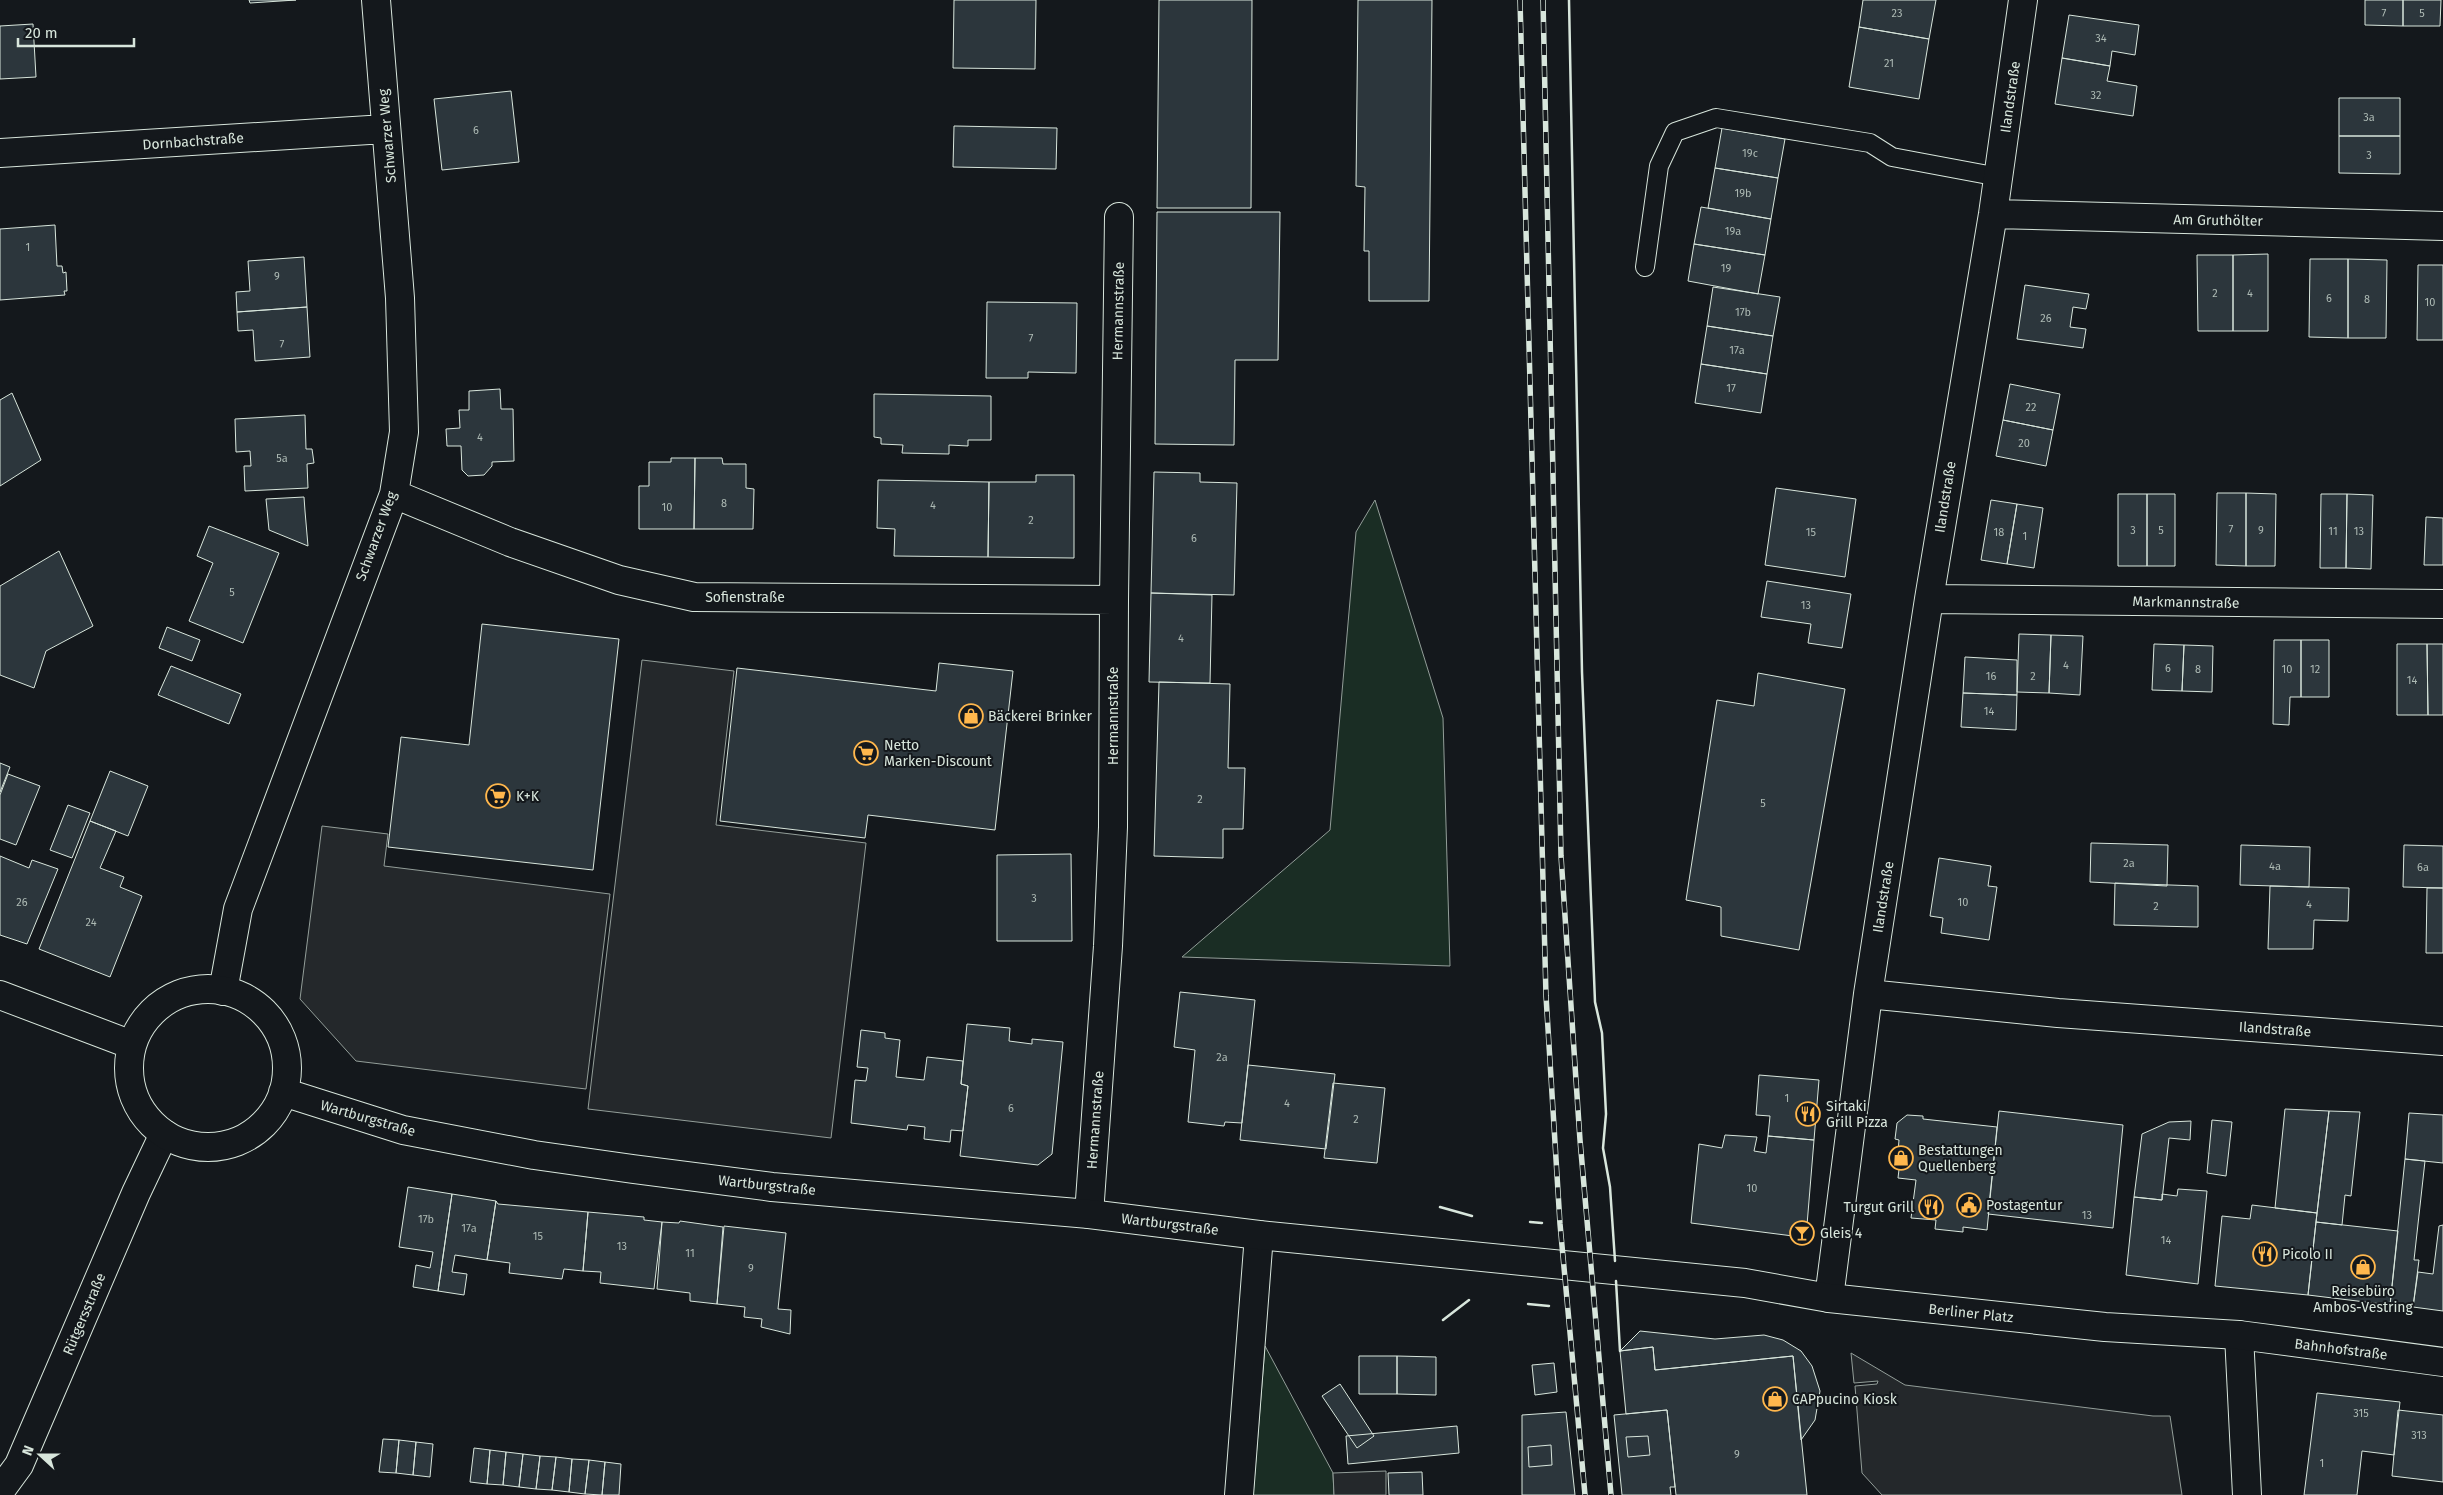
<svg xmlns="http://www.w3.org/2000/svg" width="2443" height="1495" font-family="'Fira Sans',sans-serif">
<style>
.green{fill:#1a2d24;stroke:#939e99}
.parking{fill:#24282b;stroke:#939e99}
.building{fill:#2c363c;stroke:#d8e6dc}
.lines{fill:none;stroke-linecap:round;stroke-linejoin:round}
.service-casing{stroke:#d8e6dc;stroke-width:20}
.minor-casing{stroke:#d8e6dc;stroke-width:30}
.tertiary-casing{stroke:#d8e6dc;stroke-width:30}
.secondary-casing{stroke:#d8e6dc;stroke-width:30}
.service{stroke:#14181c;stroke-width:18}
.minor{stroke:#14181c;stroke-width:28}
.tertiary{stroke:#14181c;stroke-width:28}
.secondary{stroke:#14181c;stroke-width:28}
.rail-casing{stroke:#d8e6dc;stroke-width:5.5}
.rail{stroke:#14181c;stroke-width:4;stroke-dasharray:11;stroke-linecap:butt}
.wall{stroke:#d8e6dc;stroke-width:2.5}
.labels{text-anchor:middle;stroke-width:4;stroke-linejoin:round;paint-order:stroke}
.number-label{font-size:11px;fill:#adbab4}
.street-label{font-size:14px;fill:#d8e6dc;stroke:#14181c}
.poi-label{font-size:14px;fill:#d8e6dc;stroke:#14181c;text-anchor:start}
</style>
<rect width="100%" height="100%" fill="#14181c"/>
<!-- green -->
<path class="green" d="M1375,500L1443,718L1450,966L1182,957L1330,830L1356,532Z
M1265,1346L1333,1473L1334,1495H1253Z"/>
<!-- parking -->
<path class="parking" d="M642,660L734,671L716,825L866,843L831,1138L588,1109Z
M322,826L388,834L384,866L610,894L586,1089L356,1061L300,999Z
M1851,1353L1905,1385L2153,1416H2170L2182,1495H1882L1862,1473L1855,1386L1877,1384L1878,1381L1854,1383Z
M1386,1471V1495H1334L1333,1473Z"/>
<!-- building -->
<path class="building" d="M249,0H296L250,3Z
M954,0H1036L1035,69L953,68Z
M1159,0H1252L1251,208H1157Z
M1358,0H1432L1429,301H1369V251H1364L1365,187L1356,186Z
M1863,0H1936L1929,39L1859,27Z
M2365,0H2403V26L2365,25Z
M2403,0H2441L2440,26H2403Z
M2069,15L2139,25L2135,55L2112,51L2110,66L2062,58Z
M33,24L36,77L0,79V26Z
M1859,27L1929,39L1919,99L1849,87Z
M2062,58L2110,66L2107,81L2137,86L2133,116L2055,104Z
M511,91L519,162L442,170L434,99Z
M2339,98H2400V136H2339Z
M954,126L1057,128L1056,169L953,167Z
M1722,128L1785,139L1778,178L1715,168Z
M2339,136H2400V174L2339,173Z
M1715,168L1778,178L1771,219L1708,208Z
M1701,207L1771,219L1765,255L1694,244Z
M1157,212H1280L1278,360H1235L1234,445L1155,444Z
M55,225L57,266H62L63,273L66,272L67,291H64L65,295L0,300V229Z
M1694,244L1765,255L1758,294L1688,281Z
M2268,254V331H2233V255Z
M2197,255H2233V331H2198Z
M304,257L307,307L237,312L236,292L250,291L248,261Z
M2310,259H2348V338L2309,337Z
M2348,259L2387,260L2386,338H2348Z
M2418,265H2443V340H2417Z
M2025,285L2089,294L2086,309L2073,307L2070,327L2086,329L2083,348L2017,339Z
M1713,287L1780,297L1773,336L1707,326Z
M987,302L1077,303L1076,373L1028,372V378H986Z
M307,307L310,357L255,361L253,330L238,331L237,312Z
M1707,326L1773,336L1767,374L1701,364Z
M1701,364L1767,374L1761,413L1695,403Z
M2010,384L2060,394L2053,430L2003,420Z
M500,389L501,409H513L514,461L492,462V466L484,475L468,476L462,470L461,446H447L446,429L460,428L459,410H469V391Z
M12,393L41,460L0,486V400Z
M874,394L991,396V440H968V446L949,445V454L902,453L903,445L881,444V438L874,437Z
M305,415L306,449H312L314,463L307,464L308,488L245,491L244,466H251L250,451L236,452L235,419Z
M2003,420L2053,430L2046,466L1996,456Z
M671,458H695L694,529H639V486H649V462H671Z
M695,458H722L723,464H746V488L754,489L753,529H694Z
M1154,472L1200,473V482L1237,483L1234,595L1151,593Z
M1036,475H1074V558L988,557L989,482H1036Z
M878,480L989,482L988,557L894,556L895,529L877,528Z
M1776,488L1856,499L1845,577L1765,565Z
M2217,493H2246V566L2216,565Z
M2246,493L2276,494L2275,566H2246Z
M2118,494H2147V566H2118Z
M2147,494H2175V566H2147Z
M2321,494H2347L2346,568H2320Z
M2347,494L2373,495L2371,569L2346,568Z
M304,497L305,511L308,546L269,530L266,499Z
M1991,500L2017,504L2007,564L1981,560Z
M2017,504L2043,508L2034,568L2007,564Z
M2426,517L2443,518V565H2424Z
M209,526L279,553L243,643L189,621L213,563L197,556Z
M59,551L93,626L46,651L34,688L0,675V586Z
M1767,581L1851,594L1842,648L1808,643L1811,624L1761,617Z
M1151,593L1212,595L1210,683L1149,682Z
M482,624L619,639L593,870L388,847L401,737L469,745Z
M167,627L200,640L192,661L159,648Z
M2019,634L2051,635L2049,693L2017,692Z
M2051,635L2083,636L2080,695L2049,693Z
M2274,640H2301V697H2290L2289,725L2273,724Z
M2301,640H2329V697H2301Z
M2154,644L2184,645L2182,691L2152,690Z
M2397,644H2427L2428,715H2397Z
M2427,644H2443V715H2428Z
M2184,645L2213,646L2212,692L2182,691Z
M1965,657L2017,660V695L1963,693Z
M939,663L1013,671L995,830L868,815L865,838L720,821L737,668L936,691Z
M171,666L241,694L229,724L158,695Z
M1758,673L1845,689L1799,950L1721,936V907L1686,900L1717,700L1754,706Z
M1159,682L1230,684L1228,768H1245L1243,829H1223V858L1154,856Z
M1963,693L2017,695L2016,730L1961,727Z
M0,763L10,767L0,792Z
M110,771L148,786L128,836L90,821Z
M8,774L40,786L16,845L0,839V795Z
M68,805L90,813L72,858L50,850Z
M90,821L116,831L100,868L124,877L120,887L142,896L110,977L39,949Z
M2091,843L2168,845L2167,886L2090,882Z
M2241,845L2310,847L2309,887L2240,885Z
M2404,845L2443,846V888L2403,887Z
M1071,854L1072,941H997V855Z
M0,856L29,868L32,860L58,869L27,944L0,935Z
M1939,858L1991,866L1988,886L1997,887L1989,940L1941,933L1943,918L1930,916Z
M2115,883L2198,886V927L2114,925Z
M2270,886L2349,888L2348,921L2314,920L2313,949H2268Z
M2427,888H2443V953H2426Z
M1180,992L1255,1000L1242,1123L1225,1122L1224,1126L1188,1122L1195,1050L1174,1047Z
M967,1024L1010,1028L1009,1041L1032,1044V1039L1063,1042L1052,1154L1038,1165L960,1156L968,1086L961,1084Z
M861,1030L885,1033V1038L900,1040L896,1077L924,1080L927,1057L963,1061L961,1084L968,1086L963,1131L951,1130L950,1142L924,1139L925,1127L908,1125L907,1130L851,1123L855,1080L866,1081L868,1068L857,1067Z
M1248,1065L1335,1074L1326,1149L1240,1140Z
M1759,1075L1819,1080L1814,1140L1768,1136L1770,1116L1756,1115Z
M1333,1083L1385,1088L1377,1163L1324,1158Z
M2285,1109L2329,1111L2317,1213L2275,1208Z
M1999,1111L2123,1125L2113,1228L1988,1214Z
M2329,1111L2360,1112L2351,1196L2345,1195L2342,1225L2316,1222Z
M2409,1113L2443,1115V1163L2405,1159Z
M1907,1115L1923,1116V1119L1997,1127L1987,1230L1963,1227V1232L1935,1229L1936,1220L1911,1218L1916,1180L1898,1178L1901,1152H1898L1899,1140L1895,1139L1897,1123Z
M2212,1120L2232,1122L2226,1176L2207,1173Z
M2191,1121L2190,1140L2169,1138L2162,1200L2134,1197L2142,1134L2169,1122Z
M1725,1135L1757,1137L1754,1151L1766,1153L1768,1136L1814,1140L1807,1225L1810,1234L1803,1240L1793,1236L1691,1223L1699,1144L1722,1148Z
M2405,1159L2425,1161L2414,1260H2419L2413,1307L2390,1305Z
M408,1187L452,1194L438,1291L413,1287L416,1265L430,1268L433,1252L399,1247Z
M2178,1189L2207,1191L2198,1284L2126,1275L2134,1197L2162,1200V1194L2177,1196Z
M452,1194L496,1201L487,1260L455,1255L452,1272L467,1274L464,1295L438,1291Z
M496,1201L498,1204L588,1212L583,1271L564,1269L562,1279L509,1273L510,1263L487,1260Z
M2252,1205L2317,1213L2308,1295L2215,1286L2222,1216L2250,1219Z
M588,1212L644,1217V1220L662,1222L654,1289L600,1283L601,1272L583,1271Z
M680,1221L723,1227L717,1304L690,1301V1293L657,1289L662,1222L679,1223Z
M2316,1222L2398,1231L2390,1305L2308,1295Z
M2443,1225V1311L2413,1307L2418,1272L2433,1274L2439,1226Z
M724,1226L786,1233L778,1309L791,1310L790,1334L761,1327L762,1319L744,1317L745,1307L717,1304Z
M1640,1331L1715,1339L1764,1335L1783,1340L1801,1351L1812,1366L1820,1391L1815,1420L1801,1440L1793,1356L1655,1370L1653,1347L1620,1351Z
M1653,1347L1655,1370L1793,1356L1807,1495H1676L1667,1410L1626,1414L1620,1351Z
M1359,1356H1397V1394H1359Z
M1397,1356L1436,1357V1395L1397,1394Z
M1554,1363L1557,1392L1535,1395L1532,1365Z
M1340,1384L1374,1436L1357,1448L1322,1396Z
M2317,1393L2400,1402L2394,1455L2362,1451L2357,1495H2304Z
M1667,1410L1675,1487H1670L1671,1495H1622L1614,1415Z
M2398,1410L2443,1415V1482L2392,1476Z
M1566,1412L1575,1495H1522V1415Z
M1457,1426L1459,1453L1348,1464L1346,1436Z
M1648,1436L1650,1455L1628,1457L1626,1437Z
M383,1439L399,1440L396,1473L379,1472Z
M399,1440L416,1442L413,1475L396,1473Z
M416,1442L433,1444L430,1477L413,1475Z
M1551,1445L1552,1465L1529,1467L1528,1447Z
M474,1448L490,1450L487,1484L470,1482Z
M490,1450L506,1452L503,1485L487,1484Z
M506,1452L523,1454L519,1487L503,1485Z
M523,1454L540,1456L536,1489L519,1487Z
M540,1456L556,1457L552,1490L536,1489Z
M556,1457L572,1459L569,1492L552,1490Z
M572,1459L589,1460L585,1494L569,1492Z
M589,1460L605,1462L602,1495L585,1494Z
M605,1462L621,1464L619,1495H602Z
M1422,1472L1423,1495H1389L1388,1473Z"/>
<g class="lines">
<!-- service casing -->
<g class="service-casing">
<path id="service" d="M1645,267L1659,166L1675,132L1716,118L1870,143L1892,157L1999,177"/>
</g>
<!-- minor casing -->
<g class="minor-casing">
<path id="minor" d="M0,153L385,129
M1993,214L2443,226
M394,494L510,542L619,580L694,597L1114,600
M1929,599L2443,604
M223,991L238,909L394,494L404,432L400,298L376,0
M1868,994L2058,1013L2443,1041
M1089,1214L1108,946L1113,827L1114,600L1119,217
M1829,1298L1868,994L1929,599L1993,214L2023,0
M0,1491L19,1465L136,1193L164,1134
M1239,1495L1259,1235"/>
</g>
<!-- tertiary casing -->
<g class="tertiary-casing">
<path id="tertiary" d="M2239,1335L2247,1495"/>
</g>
<!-- secondary casing -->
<g class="secondary-casing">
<path id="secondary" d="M129 1068a79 79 0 1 1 158 0a79 79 0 1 1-158 0Z
M0,995L132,1045
M283,1092L403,1130L534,1155L633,1169L772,1187L1089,1214L1259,1235L1745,1283L1829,1298L2105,1327L2239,1335L2443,1362"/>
</g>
<!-- service -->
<use href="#service" class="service"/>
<!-- minor -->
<use href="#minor" class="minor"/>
<!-- tertiary -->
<use href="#tertiary" class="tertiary"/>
<!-- secondary -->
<use href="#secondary" class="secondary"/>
<!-- rail casing -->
<g class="rail-casing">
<path id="rail" d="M1520,0L1546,996L1560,1224L1585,1495
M1543,0L1561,856L1580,1140L1611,1495"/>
</g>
<!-- rail -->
<use href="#rail" class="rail"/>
<!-- wall -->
<path class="wall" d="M1569,0L1582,672L1595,1002L1602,1033L1606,1114L1603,1148L1610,1187L1615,1261
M1440,1207L1472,1216
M1530,1222L1542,1223
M1616,1281L1620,1351
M1528,1304L1549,1306
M1443,1320L1469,1300"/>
</g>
<!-- icons -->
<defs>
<g id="shop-ring" transform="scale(1.25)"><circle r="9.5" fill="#14181c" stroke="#ffb74d" stroke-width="1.5"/><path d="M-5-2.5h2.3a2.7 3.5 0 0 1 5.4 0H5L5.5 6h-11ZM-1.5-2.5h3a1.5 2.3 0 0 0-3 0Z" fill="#ffb74d"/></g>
<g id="supermarket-ring" transform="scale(1.25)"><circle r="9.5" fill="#14181c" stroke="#ffb74d" stroke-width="1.5"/><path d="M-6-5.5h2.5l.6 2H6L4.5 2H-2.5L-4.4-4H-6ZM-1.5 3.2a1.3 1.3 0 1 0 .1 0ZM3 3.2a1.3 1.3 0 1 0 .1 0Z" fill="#ffb74d"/></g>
<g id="restaurant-ring" transform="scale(1.25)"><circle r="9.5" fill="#14181c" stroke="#ffb74d" stroke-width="1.5"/><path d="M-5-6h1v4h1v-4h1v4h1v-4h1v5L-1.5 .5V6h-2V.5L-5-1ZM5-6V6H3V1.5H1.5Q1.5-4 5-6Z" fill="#ffb74d"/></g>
<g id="civic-ring" transform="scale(1.25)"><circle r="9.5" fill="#14181c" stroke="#ffb74d" stroke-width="1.5"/><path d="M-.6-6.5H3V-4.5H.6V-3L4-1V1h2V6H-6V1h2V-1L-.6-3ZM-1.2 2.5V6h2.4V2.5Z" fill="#ffb74d"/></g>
<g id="bar-ring" transform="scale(1.25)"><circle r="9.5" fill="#14181c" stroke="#ffb74d" stroke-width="1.5"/><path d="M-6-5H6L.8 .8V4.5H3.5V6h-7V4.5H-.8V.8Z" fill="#ffb74d"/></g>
</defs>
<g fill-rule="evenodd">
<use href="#shop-ring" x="971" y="716"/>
<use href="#supermarket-ring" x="866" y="753"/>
<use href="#supermarket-ring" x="498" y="796"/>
<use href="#restaurant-ring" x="1808" y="1114"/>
<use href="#shop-ring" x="1901" y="1158"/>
<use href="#civic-ring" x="1969" y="1205"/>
<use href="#restaurant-ring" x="1931" y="1207"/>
<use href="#bar-ring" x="1802" y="1233"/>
<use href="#restaurant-ring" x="2265" y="1254"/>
<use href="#shop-ring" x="2363" y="1267"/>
<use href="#shop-ring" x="1775" y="1399"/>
</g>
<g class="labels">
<!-- number labels -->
<g class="number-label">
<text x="1897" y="17">23</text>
<text x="2384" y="17">7</text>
<text x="2422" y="17">5</text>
<text x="2101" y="42">34</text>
<text x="1889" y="67">21</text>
<text x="2096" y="99">32</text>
<text x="2369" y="121">3a</text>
<text x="476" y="134">6</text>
<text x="1750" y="157">19c</text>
<text x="2369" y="159">3</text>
<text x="1743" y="197">19b</text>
<text x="1733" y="235">19a</text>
<text x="28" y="251">1</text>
<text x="1726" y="272">19</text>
<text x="277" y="280">9</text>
<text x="2215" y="297">2</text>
<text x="2250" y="297">4</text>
<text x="2329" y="302">6</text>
<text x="2367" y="303">8</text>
<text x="2430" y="306">10</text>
<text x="1743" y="316">17b</text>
<text x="2046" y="322">26</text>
<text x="1031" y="342">7</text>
<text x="282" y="348">7</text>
<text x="1737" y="354">17a</text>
<text x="1731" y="392">17</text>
<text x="2031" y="411">22</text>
<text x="480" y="441">4</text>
<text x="2024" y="447">20</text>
<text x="282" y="462">5a</text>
<text x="724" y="507">8</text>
<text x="933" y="509">4</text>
<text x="667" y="511">10</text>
<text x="1031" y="524">2</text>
<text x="2231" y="533">7</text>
<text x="2133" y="534">3</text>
<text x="2161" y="534">5</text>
<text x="2261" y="534">9</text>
<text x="2333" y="535">11</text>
<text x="2359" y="535">13</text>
<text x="1811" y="536">15</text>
<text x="1999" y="536">18</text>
<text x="2025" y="540">1</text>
<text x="1194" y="542">6</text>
<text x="232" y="596">5</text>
<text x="1806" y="609">13</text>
<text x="1181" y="642">4</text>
<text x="2066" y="669">4</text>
<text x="2168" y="672">6</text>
<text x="2198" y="673">8</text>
<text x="2287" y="673">10</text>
<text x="2315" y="673">12</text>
<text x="1991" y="680">16</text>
<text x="2033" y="680">2</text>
<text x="2412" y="684">14</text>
<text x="1989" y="715">14</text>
<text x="1200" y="803">2</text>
<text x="1763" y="807">5</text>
<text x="2129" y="867">2a</text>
<text x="2275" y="870">4a</text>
<text x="2423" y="871">6a</text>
<text x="1034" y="902">3</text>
<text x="22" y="906">26</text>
<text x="1963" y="906">10</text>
<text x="2309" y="908">4</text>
<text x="2156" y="910">2</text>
<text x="91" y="926">24</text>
<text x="1222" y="1061">2a</text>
<text x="1787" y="1102">1</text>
<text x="1287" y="1107">4</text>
<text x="1011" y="1112">6</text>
<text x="1356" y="1123">2</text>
<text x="1752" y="1192">10</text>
<text x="2087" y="1219">13</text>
<text x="426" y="1223">17b</text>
<text x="469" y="1232">17a</text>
<text x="538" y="1240">15</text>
<text x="2166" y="1244">14</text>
<text x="622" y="1250">13</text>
<text x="690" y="1257">11</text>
<text x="751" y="1272">9</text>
<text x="2361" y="1417">315</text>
<text x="2419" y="1439">313</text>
<text x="1737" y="1458">9</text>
<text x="2322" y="1467">1</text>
</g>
<!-- street labels -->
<g class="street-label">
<text transform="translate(2010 97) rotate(-82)" y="5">Ilandstraße</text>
<text transform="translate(387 136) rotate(-95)" y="5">Schwarzer Weg</text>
<text transform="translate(193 141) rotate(-4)" y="5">Dornbachstraße</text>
<text transform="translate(2218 220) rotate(1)" y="5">Am Gruthölter</text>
<text transform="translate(1118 311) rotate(-89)" y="5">Hermannstraße</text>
<text transform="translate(1945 497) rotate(-81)" y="5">Ilandstraße</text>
<text transform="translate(376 536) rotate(-70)" y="5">Schwarzer Weg</text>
<text x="745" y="602">Sofienstraße</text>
<text transform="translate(2186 602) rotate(1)" y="5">Markmannstraße</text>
<text transform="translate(1113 716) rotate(-90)" y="5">Hermannstraße</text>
<text transform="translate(1883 897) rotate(-81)" y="5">Ilandstraße</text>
<text transform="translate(2275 1029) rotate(4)" y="5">Ilandstraße</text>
<text transform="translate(368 1118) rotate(16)" y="5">Wartburgstraße</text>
<text transform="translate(1095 1120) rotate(-86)" y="5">Hermannstraße</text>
<text transform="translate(767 1185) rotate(6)" y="5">Wartburgstraße</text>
<text transform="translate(1170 1224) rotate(7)" y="5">Wartburgstraße</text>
<text transform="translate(1971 1313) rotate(6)" y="5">Berliner Platz</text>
<text transform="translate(84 1314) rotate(-67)" y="5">Rütgersstraße</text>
<text transform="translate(2341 1349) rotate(7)" y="5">Bahnhofstraße</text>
</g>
<!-- poi labels -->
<g class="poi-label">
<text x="988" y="721">Bäckerei Brinker</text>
<text x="884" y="750">Netto<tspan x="884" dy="16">Marken-Discount</tspan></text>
<text x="516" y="801">K+K</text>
<text x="1826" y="1111">Sirtaki<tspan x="1826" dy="16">Grill Pizza</tspan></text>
<text x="1918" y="1155">Bestattungen<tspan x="1918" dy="16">Quellenberg</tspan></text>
<text x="1986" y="1210">Postagentur</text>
<text x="1914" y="1212" text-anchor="end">Turgut Grill</text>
<text x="1820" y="1238">Gleis 4</text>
<text x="2282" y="1259">Picolo II</text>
<text x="2363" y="1296" text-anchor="middle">Reisebüro<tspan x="2363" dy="16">Ambos-Vestring</tspan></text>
<text x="1792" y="1404">CAPpucino Kiosk</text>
</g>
</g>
<!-- north arrow -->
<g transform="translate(40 1455) rotate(291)" stroke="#14181c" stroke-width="4" paint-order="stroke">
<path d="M0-4L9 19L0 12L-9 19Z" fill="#d8e6dc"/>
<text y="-8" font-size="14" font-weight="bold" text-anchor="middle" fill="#d8e6dc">N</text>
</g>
<!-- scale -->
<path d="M18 38v8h116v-8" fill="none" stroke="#d8e6dc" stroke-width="2.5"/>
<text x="25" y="38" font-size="15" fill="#d8e6dc" stroke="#14181c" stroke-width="4" paint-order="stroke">20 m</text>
</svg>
